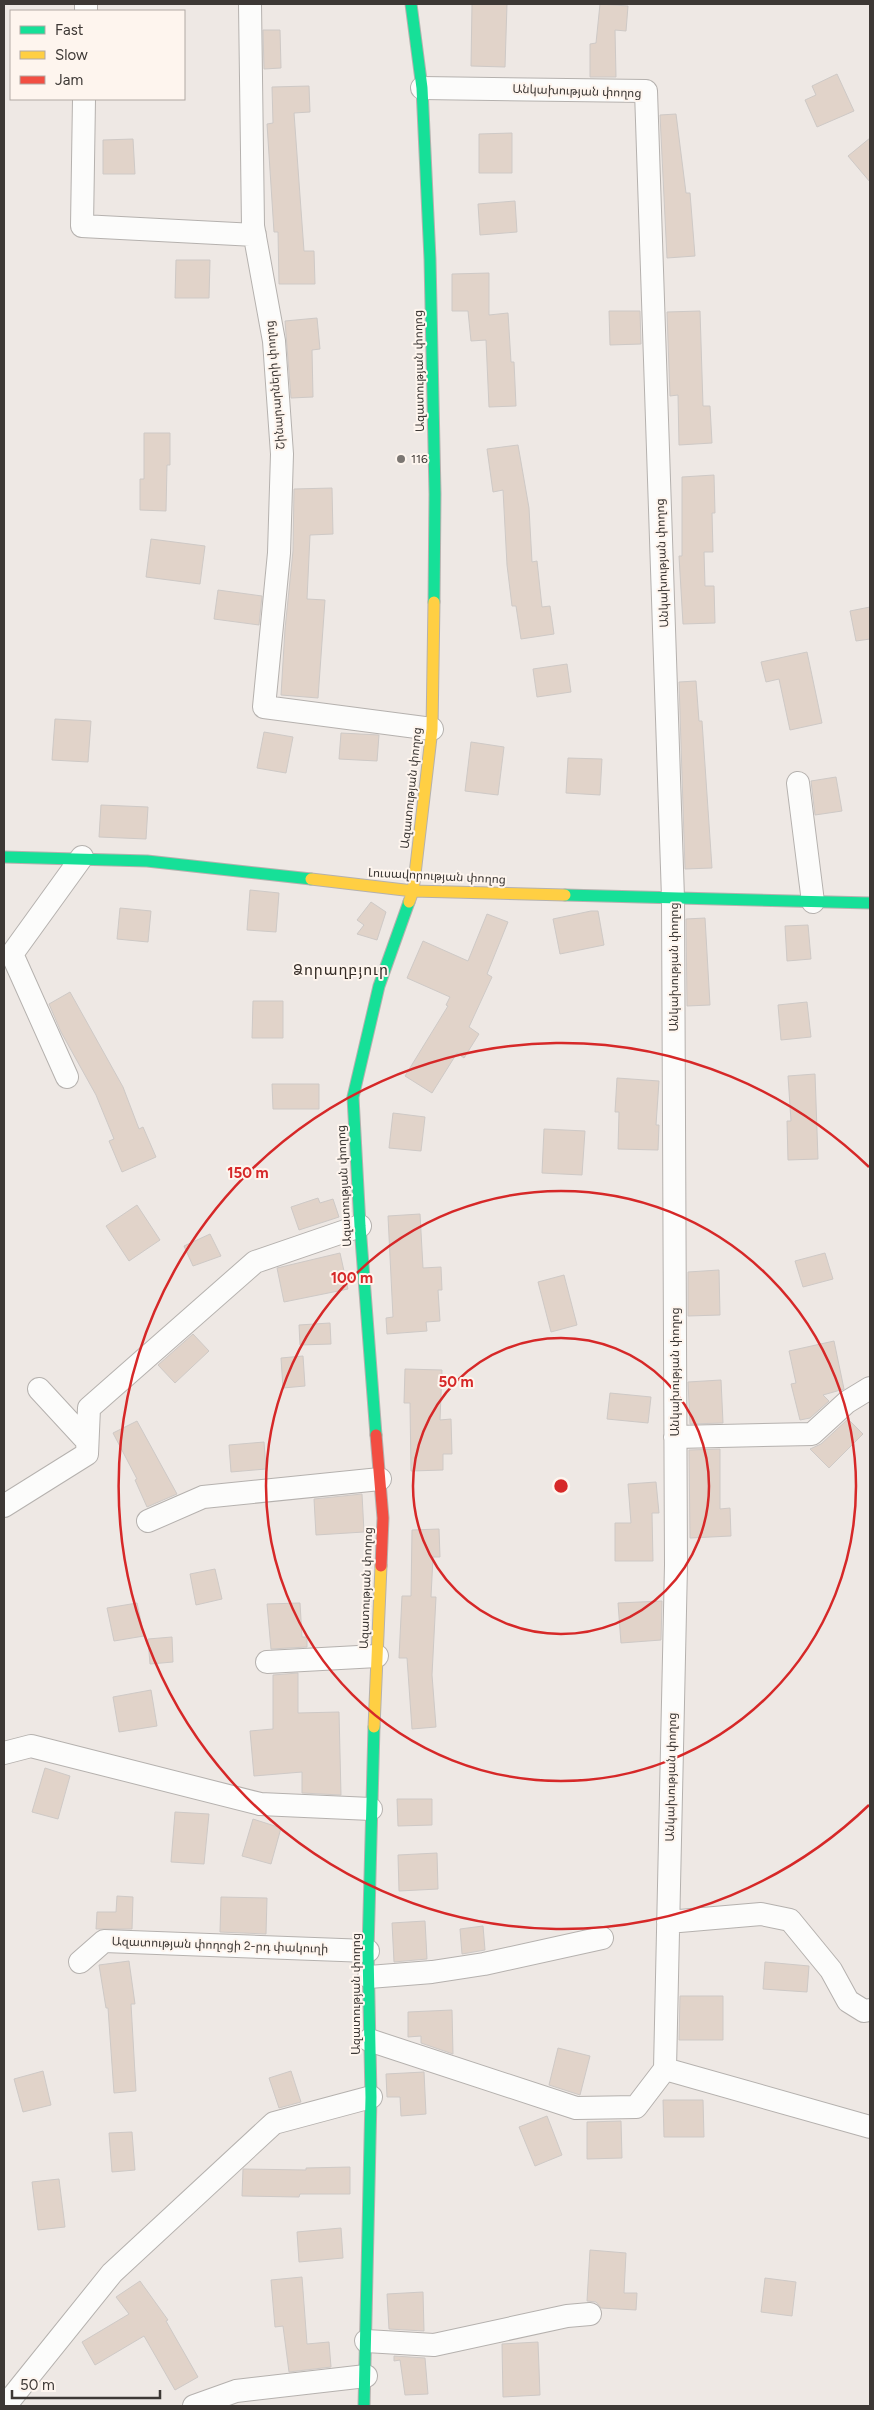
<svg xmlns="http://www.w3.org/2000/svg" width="874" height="2410" font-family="Figtree,'Noto Sans Armenian',sans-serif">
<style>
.building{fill:#e1d3c9;stroke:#cec9c6}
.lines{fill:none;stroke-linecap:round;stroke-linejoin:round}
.street-casing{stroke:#b5b1ae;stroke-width:24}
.fast-casing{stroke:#b5b1ae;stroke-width:13}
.slow-casing{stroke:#b5b1ae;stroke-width:13}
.jam-casing{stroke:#b5b1ae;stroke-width:13}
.street{stroke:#fcfcfb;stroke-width:22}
.fast{stroke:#16e098;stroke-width:11}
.slow{stroke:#ffcf43;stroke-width:11}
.jam{stroke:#f24e42;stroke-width:11}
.ring{fill:none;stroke:#d62828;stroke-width:2.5}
.poi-dot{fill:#7b7672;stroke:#fef5ee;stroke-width:2}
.labels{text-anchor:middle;stroke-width:4;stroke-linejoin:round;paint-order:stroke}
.street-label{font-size:12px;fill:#3d3835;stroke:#fef5ee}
.poi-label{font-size:12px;fill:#3d3835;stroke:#fef5ee;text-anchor:start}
.quarter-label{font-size:15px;letter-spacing:1px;fill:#312923;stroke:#fef5ee}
.centre{fill:#d62828;stroke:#fef5ee;stroke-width:2.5}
.ring-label{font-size:15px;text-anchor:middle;font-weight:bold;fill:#d62828;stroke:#fef5ee;stroke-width:4;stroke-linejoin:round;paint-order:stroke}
</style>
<rect width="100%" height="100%" fill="#eee8e4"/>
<!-- building -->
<path class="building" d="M472,4H507L505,67L471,66Z
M600,4L628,6L626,31L615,30L616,77H590V44L596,43Z
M263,30H280L281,68L264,69Z
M837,74L854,111L817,127L805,100L816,95L812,86Z
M309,86L310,112L294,113L304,251H314L315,284H279L278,232H274L267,124L273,123L272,87Z
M676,114L686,193H690L695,256L667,258L660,115Z
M512,133V173H479V134Z
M870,138V182L848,156Z
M133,139L135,174H103V140Z
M515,201L517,232L480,235L478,204Z
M176,260H210L209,298H175Z
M489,273V315L508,313L511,362H514L516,406L489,407L486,340L471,341L468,311H452V274Z
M609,311H640L641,344L610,345Z
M700,311L703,406H710L712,443L679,445L678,395L670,396L667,312Z
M317,318L320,349L312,350L313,397L291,398L285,321Z
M144,433H170V465H167L166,511L140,510V479H144Z
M518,445L529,508L532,562L537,561L542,607L550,606L554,634L521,639L516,606H512L507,565L503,490L493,492L487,449Z
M714,475L715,513H712L713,552H704L705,586H714L715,623L683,624L679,556H682V477Z
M332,488L333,534L310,535L307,599L325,600L318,698L281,695L285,629L293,551L294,489Z
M151,539L205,546L200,584L146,577Z
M218,590L262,596L259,625L214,619Z
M870,607V639L856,641L850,611Z
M807,652L822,723L790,730L779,679L766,682L761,662Z
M567,664L571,692L537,697L533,669Z
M696,681L699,721H702L712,868L685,869L679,682Z
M55,719L91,721L88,762L52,760Z
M264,732L293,737L286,773L257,768Z
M341,733L379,735L377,761L339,759Z
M471,742L504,747L498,795L465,791Z
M568,758L602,759L600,795L566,793Z
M836,777L842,811L815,815L811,781Z
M101,805L148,807L146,839L99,837Z
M250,890L279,893L276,932L247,930Z
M371,902L386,912L377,940L357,934L364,925L357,920Z
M120,908L151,911L148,942L117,939Z
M591,911H598L604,945L560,954L553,919Z
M487,914L508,922L487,974L492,977L469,1027L479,1034L464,1058L457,1053L432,1093L405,1076L448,1006L446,1005L450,997L407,978L423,941L468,961Z
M705,918L710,1005L687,1006L686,919Z
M808,925L811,959L787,961L785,926Z
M70,992L123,1087L139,1129L143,1127L156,1157L122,1172L109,1141L114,1139L96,1095L61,1032L49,1004Z
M253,1001H283V1038H252Z
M807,1002L811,1037L781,1040L778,1005Z
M815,1074L818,1159L788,1160L787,1121H791L788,1076Z
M617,1078L659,1081L656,1125H659L658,1150L618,1149L619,1112H615Z
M272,1084H319V1109H273Z
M393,1113L425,1117L421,1151L389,1148Z
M544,1129L585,1131L582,1175L542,1173Z
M318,1198L320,1203L333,1199L339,1217L299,1230L291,1207Z
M137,1205L160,1240L129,1261L106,1226Z
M420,1214L423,1268L441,1267L442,1290H438L440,1321L426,1322L427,1331L387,1334L386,1318L393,1317L388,1216Z
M210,1234L221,1256L193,1266L184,1246Z
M340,1253L348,1289L284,1302L277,1268Z
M825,1253L833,1279L803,1287L795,1261Z
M719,1270L720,1315L688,1316V1272Z
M564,1275L577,1325L551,1332L538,1282Z
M330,1323L331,1344L300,1345L299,1325Z
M193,1334L209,1351L175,1383L158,1365Z
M834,1341L844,1389L823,1395L829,1401L810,1418L800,1420L791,1384L796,1383L789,1351Z
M303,1356L305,1386L283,1388L281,1358Z
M405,1369L442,1370L440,1420L451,1419L452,1454H443V1470L411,1471L410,1403H404Z
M721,1380L723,1423L690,1424L688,1382Z
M610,1393L651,1397L648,1423L607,1419Z
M848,1419L863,1434L829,1468L810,1449L821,1444Z
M137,1421L177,1494L147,1507L135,1480L137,1479L113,1433Z
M264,1442L266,1469L231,1472L229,1445Z
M720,1449V1509L730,1508L731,1536L690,1538L689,1450Z
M656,1482L659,1513H652L653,1561H615V1523H631L628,1484Z
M362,1494L364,1532L316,1535L314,1499Z
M439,1529L440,1557H433L431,1597H436L432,1675L436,1727L412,1729L407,1658H399L402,1596H411L412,1530Z
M215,1569L222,1599L196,1605L190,1574Z
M662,1601L661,1640L621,1643L618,1603Z
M137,1603L144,1636L114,1641L107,1608Z
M300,1603L302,1637H307V1647L271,1649L267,1604Z
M172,1637L173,1662L150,1664L148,1639Z
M298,1673V1713L339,1712L341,1795L302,1793V1772L254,1776L250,1731L273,1729V1675Z
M151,1690L157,1726L119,1732L113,1697Z
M45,1768L70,1776L58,1819L32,1812Z
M397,1799H432V1825L398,1826Z
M175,1812L209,1814L204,1864L171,1862Z
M253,1819L281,1828L271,1864L242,1856Z
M437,1853L438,1889L399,1891L398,1855Z
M117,1896L133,1897L132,1929H96L97,1912H116Z
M221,1897L267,1898L266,1934L220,1932Z
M425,1921L427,1959L394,1962L392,1923Z
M483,1926L485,1950L462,1954L460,1929Z
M129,1961L135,2004H131L136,2091L114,2093L108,2008H106L99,1965Z
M765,1962L809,1966L807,1992L763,1989Z
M680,1996H723V2040H679Z
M452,2010L453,2054L421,2043V2036L408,2037V2012Z
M558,2048L590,2056L580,2095L549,2085Z
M43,2071L51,2105L23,2112L14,2079Z
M291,2071L301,2102L279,2108L269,2078Z
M424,2072L426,2114L401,2116L400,2097H387L386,2074Z
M663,2100H703L704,2137H664Z
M547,2116L562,2155L535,2166L519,2127Z
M621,2121L622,2158L587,2159V2122Z
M132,2132L135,2170L112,2172L109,2133Z
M350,2167V2194H300L299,2197L242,2196L243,2169L306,2170V2168Z
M59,2179L65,2227L38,2230L32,2182Z
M341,2228L343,2258L299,2262L297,2232Z
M590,2250L626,2253L624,2293H637L636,2310L601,2308L596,2302L587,2301Z
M302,2277L307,2344L329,2342L331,2367L289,2372L283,2326L275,2327L271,2280Z
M765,2278L796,2282L792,2316L761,2312Z
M140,2281L168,2320L166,2321L198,2377L175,2390L144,2336L95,2365L82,2342L129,2314L116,2297Z
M423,2292L424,2331L389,2329L387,2294Z
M538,2342L540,2395L503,2397L502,2344Z
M394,2356L425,2358L428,2394L405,2395L400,2360L394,2361Z"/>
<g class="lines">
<!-- street casing -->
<g class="street-casing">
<path id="street" d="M250,4L253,226L274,341L282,454L279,553L264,707L432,729
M86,11V4
M422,88L646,91L673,898L676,1565L665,2069
M84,99L82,226L255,235
M798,783L813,902
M67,1077L12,954L82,857
M39,1389L87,1441
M675,1437L812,1434L847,1402L870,1388
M4,1506L87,1454L89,1408L255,1262L360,1226
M148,1521L203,1497L380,1479
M267,1662L377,1656
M4,1753L31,1746L260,1804L371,1809
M668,1922L761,1914L790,1920L831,1970L848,2001L864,2011L870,2010
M80,1962L104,1941L368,1951
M369,1977L432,1972L484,1964L602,1938
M369,2040L576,2108L636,2107L665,2069
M665,2069L870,2127
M366,2341L434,2345L567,2316L590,2314
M5,2406L112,2273L274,2123L371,2097
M194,2406L236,2391L366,2376"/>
</g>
<!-- fast casing -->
<g class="fast-casing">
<path id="fast" d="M411,4L422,88L430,259L435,494L434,602
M4,857L147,861L311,879
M565,895L870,903
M376,1435L360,1226L353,1097L379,986L409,902
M364,2406L371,2097L368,1951L374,1727"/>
</g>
<!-- slow casing -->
<g class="slow-casing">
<path id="slow" d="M311,879L413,891L565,895
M409,902L413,891L432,729L434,602
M374,1727L381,1566"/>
</g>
<!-- jam casing -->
<g class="jam-casing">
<path id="jam" d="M376,1435L383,1518L381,1566"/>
</g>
<!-- street -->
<use href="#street" class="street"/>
<!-- fast -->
<use href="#fast" class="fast"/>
<!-- slow -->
<use href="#slow" class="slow"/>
<!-- jam -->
<use href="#jam" class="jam"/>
</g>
<!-- distance rings -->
<g class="ring">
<circle cx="561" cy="1486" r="148"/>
<circle cx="561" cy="1486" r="295"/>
<path d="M869 1805A443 443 0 1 1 869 1167"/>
</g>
<!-- markers -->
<circle class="poi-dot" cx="401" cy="459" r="5"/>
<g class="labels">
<!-- street labels -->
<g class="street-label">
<text transform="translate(577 91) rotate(2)" y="4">Անկախության փողոց</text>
<text transform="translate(419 371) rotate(-91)" y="4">Ազատության փողոց</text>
<text transform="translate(275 385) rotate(-95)" y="4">Շինարարների փողոց</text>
<text transform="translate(662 563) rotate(-92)" y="4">Անկախության փողոց</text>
<text transform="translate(411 788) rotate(-84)" y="4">Ազատության փողոց</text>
<text transform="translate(437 876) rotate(3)" y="4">Լուսավորության փողոց</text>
<text transform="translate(674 967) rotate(-90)" y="4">Անկախության փողոց</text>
<text transform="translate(344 1186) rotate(-93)" y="4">Ազատության փողոց</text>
<text transform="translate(675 1372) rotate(-90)" y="4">Անկախության փողոց</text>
<text transform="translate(366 1588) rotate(-88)" y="4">Ազատության փողոց</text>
<text transform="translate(671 1777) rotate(-89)" y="4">Անկախության փողոց</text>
<text transform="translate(220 1945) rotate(2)" y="4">Ազատության փողոցի 2-րդ փակուղի</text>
<text transform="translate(356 1994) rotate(-90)" y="4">Ազատության փողոց</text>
</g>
<!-- poi labels -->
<g class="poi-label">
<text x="411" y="463">116</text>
</g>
<!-- quarter labels -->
<g class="quarter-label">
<text x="341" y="975">Ձորաղբյուր</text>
</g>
</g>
<circle cx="561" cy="1486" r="8" class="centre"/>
<g class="ring-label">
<text x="248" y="1178">150 m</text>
<text x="352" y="1283">100 m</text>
<text x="456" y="1387">50 m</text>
</g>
<!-- border -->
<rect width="874" height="2410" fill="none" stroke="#3d3835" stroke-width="10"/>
<!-- legend -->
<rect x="10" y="10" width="175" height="90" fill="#fef5ee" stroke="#b1a9a4"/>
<rect x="20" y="26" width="25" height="8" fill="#16e098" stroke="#b1a9a4"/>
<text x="55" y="35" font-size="15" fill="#3d3835">Fast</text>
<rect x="20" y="51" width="25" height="8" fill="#ffcf43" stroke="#b1a9a4"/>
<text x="55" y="60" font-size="15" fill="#3d3835">Slow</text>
<rect x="20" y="76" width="25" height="8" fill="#f24e42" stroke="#b1a9a4"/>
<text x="55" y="85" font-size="15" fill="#3d3835">Jam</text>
<!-- scale -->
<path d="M12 2390v8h148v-8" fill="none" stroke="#3d3835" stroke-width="2.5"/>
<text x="20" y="2390" font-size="15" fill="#3d3835" stroke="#fef5ee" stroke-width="4" paint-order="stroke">50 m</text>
</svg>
